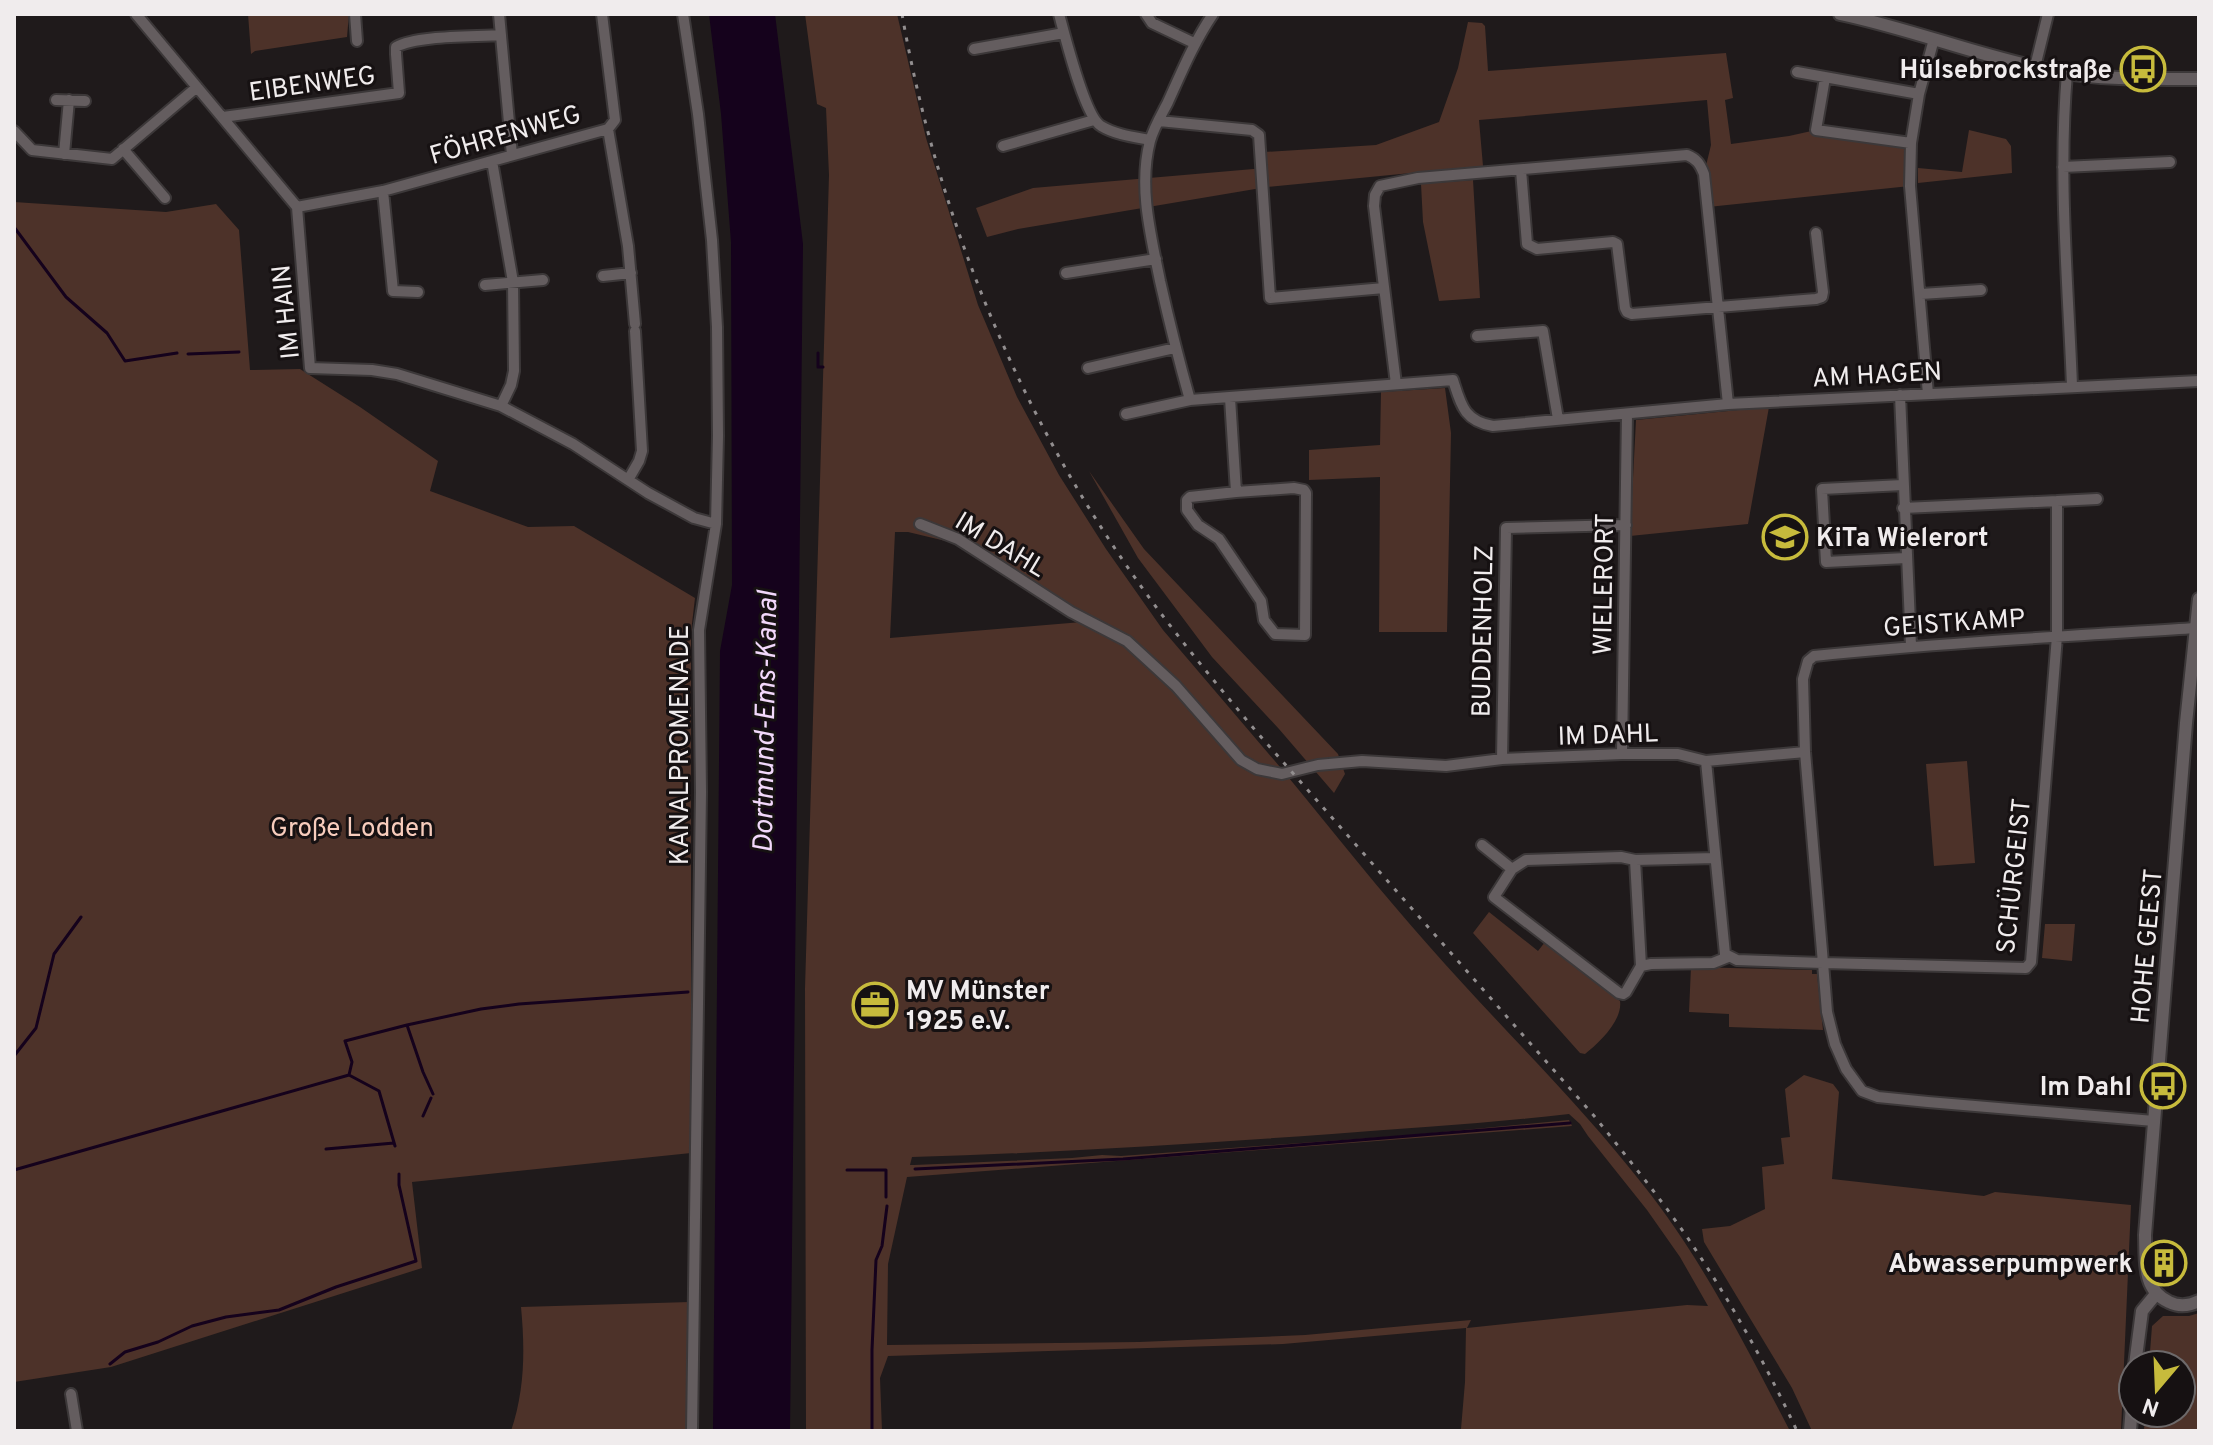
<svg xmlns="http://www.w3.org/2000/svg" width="2213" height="1445" font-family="Overpass,sans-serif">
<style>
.green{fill:#4d3229;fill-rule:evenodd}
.water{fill:#15021c}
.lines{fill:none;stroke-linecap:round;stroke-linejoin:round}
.stream{stroke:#15021c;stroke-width:3}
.minor-casing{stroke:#3c3839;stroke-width:14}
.tertiary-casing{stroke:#3c3839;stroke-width:16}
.minor{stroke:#645d5f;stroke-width:10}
.tertiary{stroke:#645d5f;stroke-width:12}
.rail{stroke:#928e8f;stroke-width:3;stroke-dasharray:4 8;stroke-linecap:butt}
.labels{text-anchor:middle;stroke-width:6;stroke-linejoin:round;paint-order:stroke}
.poi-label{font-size:26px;font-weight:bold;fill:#f0eced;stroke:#161112;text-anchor:end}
.street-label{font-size:26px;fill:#f0eced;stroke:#161112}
.park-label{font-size:26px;fill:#f7ccbc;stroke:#161112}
.water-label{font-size:28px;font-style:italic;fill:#f2d8fb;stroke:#161112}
</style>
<rect width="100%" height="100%" fill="#1f1a1b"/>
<!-- green -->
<path class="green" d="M248,14H349L347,37L255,51L251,54Z
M805,14H897L926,138L978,305L1017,397L1059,475L1106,549L1163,630L1280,767C1265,771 1254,763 1241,756L1129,638L1065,614L954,543L908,532H895L890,638L1082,622L1122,645L1172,688L1236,762L1253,772L1270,777L1289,778C1335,834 1381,892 1429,946C1500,1027 1578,1101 1644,1186C1703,1260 1746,1347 1790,1431H1440L1461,1429L1465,1382L1466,1328L1283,1344L888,1356L880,1378L882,1431H806L805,989L829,175L826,108L817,104ZM1569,1114L1580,1124L1588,1136L1647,1210L1680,1257L1708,1306L1687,1305L1467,1328L1471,1320L1305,1335L1139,1342L887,1345L888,1264L907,1177L1572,1126L1569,1120L1411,1135L1121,1156L1102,1155L1072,1158L914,1165H910L912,1157C1052,1153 1192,1144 1332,1134C1411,1128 1490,1123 1569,1114Z
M1468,22L1482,23L1485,26L1488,71L1726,53L1733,98L1725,100L1731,144L1789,136L1816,130L1911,143L1910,186L1708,207L1704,174L1711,145L1707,100L1479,120L1483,166L1267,187L1018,229L987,237L976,208L1033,188L1265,168L1264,152L1376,145L1439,122L1458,68Z
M1969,130L2006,139L2011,146L2012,173L1918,183V168L1962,172Z
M1473,180L1480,298L1439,301L1423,222L1421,184Z
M14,202L166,212L216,204L239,230L250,370L300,369L360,407L438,461L430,491L528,527L574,526L695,598L691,632V1153L412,1182L422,1268L111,1367L14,1382Z
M1445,388L1451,433L1447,632H1379L1380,477L1309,480V450L1380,445L1381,392Z
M1769,407L1748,524L1630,536L1636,420Z
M1089,471L1144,549L1338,754L1345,774L1334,793L1279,729L1212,657L1138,558Z
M1967,761L1975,863L1934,866L1926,764Z
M1489,912L1538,951L1545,942L1620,1001C1623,1020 1599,1043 1585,1054L1580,1053L1473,933Z
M2045,924H2075L2072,961L2042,958Z
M1691,967L1812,970V974H1817L1823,1030L1729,1027V1014L1689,1012Z
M1804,1075L1833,1084L1839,1092L1832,1179L1984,1196L1995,1192L2131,1205L2121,1431H1812L1792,1388L1704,1242L1702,1229L1730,1226L1765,1209L1762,1167L1784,1164L1781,1138L1790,1137L1785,1089Z
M690,1302L688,1431H511C525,1390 525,1349 521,1307Z
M2199,1313V1431H2144L2145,1413H2181V1365H2149L2152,1326L2163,1316H2189Z"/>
<!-- water -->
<path class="water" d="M709,14H775L803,244L790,1431H713L720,651L732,585L731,242L721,114Z"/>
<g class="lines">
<!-- stream -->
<path class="stream" d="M14,227L66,297L107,333L125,361L177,353
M818,353V367H823
M188,354L239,352
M407,1025L481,1009L519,1004L688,992
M14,1056L36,1028L54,954L81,917
M423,1116L431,1098
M395,1146L379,1091L349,1075L352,1062L345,1041L407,1025L423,1072L433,1094
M326,1149L394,1143
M915,1169L1123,1159L1570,1123
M14,1170L349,1075
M847,1170H886V1197
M110,1364L125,1352L158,1342L192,1326L226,1317L279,1310L336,1287L416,1261L399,1185V1174
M872,1431V1350L876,1260L882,1246L887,1206"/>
<!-- minor casing -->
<g class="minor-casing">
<path id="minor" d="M136,14L297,207L310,368L372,370L397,374L501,406L573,444L648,493L694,518L716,524
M355,14L357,41
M499,14L512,155
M683,14L698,114L712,240L717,327L718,436L716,524L699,630L701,792L692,1431
M1059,14C1065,36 1085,117 1101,126C1116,135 1134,137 1150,140
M1146,14L1152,23L1194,43
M974,49L1064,33
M2035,67L2048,14
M1797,72L1919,94
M2067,73C2058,177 2068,282 2072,386
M1825,78L1816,130L1911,143
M56,100L85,101
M223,117L399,93L396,54V47C417,35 475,37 501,35
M1159,121L1252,130L1259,135L1270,298L1384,288
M608,129L628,246L635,324
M14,131L32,150L112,159L197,87
M1003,146L1094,120
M123,149L165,198
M64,154L69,100
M492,161L513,282L514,371L511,385L501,406
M2063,167L2170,162
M1521,170L1527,244L1537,249L1613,242L1617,244L1625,308L1627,312L1632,314L1816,299L1822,297L1823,292L1816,233
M383,191L393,291L418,292
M297,207L383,191L608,129L615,120L602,14
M1066,273L1156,259
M603,276L631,273
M485,285L543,280
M1921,294L1981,290
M1477,336L1543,331L1558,419
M1088,368L1175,348
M1396,384L1374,206L1375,195L1380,186L1418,178L1687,155C1697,159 1700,164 1704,174L1728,404
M1928,394L1910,186L1911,143L1919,94L1934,39
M1900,395L1911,646
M1230,398L1236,492L1190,497L1187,500V510L1198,525L1219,539L1261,601L1264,620L1275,634L1305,635L1306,493L1304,490L1294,488L1236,492
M1190,400C1179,361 1169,321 1160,281C1151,236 1138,187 1150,141C1154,127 1162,114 1168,102C1182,71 1194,42 1213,14
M1126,414L1190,400L1453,380C1461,405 1464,421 1493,426L1728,404L2199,381
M628,480L639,461L642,451L635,331
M1903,485L1822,489L1826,562L1906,558
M2057,501L2097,499
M1903,508L2057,501V636L2031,962L2026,968L1823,963L1805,752L1803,679L1808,661L1814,656C1941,643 2069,636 2196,628
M920,524L958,539L1071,612L1127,641L1176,686L1241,760L1257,769L1282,774L1318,765L1362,761L1446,766L1502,759L1622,754H1678L1706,761L1725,954L1737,960L1823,963L1827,1012L1835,1044L1846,1069L1862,1091L1878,1097L1928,1102L2154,1121
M1622,754L1627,414
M1502,759L1506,528L1626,525
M1706,761L1805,752
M1482,845L1512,869
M1715,858L1635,860L1641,966L1651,964L1713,963L1728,957
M1635,860L1621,857L1526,860L1512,869L1494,897L1619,993L1623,994L1626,992L1641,966
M71,1394L77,1431"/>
</g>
<!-- tertiary casing -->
<g class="tertiary-casing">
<path id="tertiary" d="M1840,14C1912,29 1981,57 2053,71C2101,80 2151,79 2199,79
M2199,599L2186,723L2145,1235C2146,1260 2142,1290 2169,1302C2179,1307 2189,1306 2199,1301
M2135,1365L2142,1311L2156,1294
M2130,1431L2133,1393"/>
</g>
<!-- minor -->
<use href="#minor" class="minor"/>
<!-- tertiary -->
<use href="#tertiary" class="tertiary"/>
<!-- rail -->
<path class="rail" d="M902,14C937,215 1019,415 1138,582C1174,633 1214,681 1255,730L1595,1117C1626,1156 1657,1194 1685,1234C1728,1297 1765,1362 1797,1431"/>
</g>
<!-- icons -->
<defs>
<g id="bus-ring" transform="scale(2.3)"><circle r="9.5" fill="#161112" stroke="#c7bb3c" stroke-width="1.5"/><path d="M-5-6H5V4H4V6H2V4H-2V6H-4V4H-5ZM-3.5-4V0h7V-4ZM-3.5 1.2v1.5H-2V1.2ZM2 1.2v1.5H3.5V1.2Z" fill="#c7bb3c"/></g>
<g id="school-ring" transform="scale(2.3)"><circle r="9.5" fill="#161112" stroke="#c7bb3c" stroke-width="1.5"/><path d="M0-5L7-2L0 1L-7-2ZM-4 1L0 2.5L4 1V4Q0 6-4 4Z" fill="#c7bb3c"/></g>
<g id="office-ring" transform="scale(2.3)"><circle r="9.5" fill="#161112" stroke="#c7bb3c" stroke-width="1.5"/><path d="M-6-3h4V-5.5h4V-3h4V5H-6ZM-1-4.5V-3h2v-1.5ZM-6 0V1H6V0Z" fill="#c7bb3c"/></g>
<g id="building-ring" transform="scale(2.3)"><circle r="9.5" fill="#161112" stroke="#c7bb3c" stroke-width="1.5"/><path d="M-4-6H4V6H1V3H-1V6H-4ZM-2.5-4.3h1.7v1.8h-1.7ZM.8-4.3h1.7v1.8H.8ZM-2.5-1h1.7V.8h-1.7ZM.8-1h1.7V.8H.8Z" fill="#c7bb3c"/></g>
</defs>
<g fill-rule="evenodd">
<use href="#bus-ring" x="2143" y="69"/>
<use href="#school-ring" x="1785" y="537"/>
<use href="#office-ring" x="875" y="1005"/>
<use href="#bus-ring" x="2163" y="1086"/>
<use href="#building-ring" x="2164" y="1263"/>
</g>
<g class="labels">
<!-- poi labels -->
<g class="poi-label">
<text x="2112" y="78">Hülsebrockstraße</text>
<text x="1816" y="546" text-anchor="start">KiTa Wielerort</text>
<text x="906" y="999" text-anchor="start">MV Münster<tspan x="906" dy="30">1925 e.V.</tspan></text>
<text x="2132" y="1095">Im Dahl</text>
<text x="2133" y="1272">Abwasserpumpwerk</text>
</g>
<!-- street labels -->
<g class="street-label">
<text transform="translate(312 83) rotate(-8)" y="9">EIBENWEG</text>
<text transform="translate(505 134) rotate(-16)" y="9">FÖHRENWEG</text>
<text transform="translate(285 312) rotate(-96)" y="9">IM HAIN</text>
<text transform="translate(1877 374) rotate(-3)" y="9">AM HAGEN</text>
<text transform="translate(1001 544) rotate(31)" y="9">IM DAHL</text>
<text transform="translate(1603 584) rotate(-89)" y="9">WIELERORT</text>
<text transform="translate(1954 622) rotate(-4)" y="9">GEISTKAMP</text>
<text transform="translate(1482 631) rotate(-89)" y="9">BUDDENHOLZ</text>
<text transform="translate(1608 734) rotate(-2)" y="9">IM DAHL</text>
<text transform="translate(679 745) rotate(-90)" y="9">KANALPROMENADE</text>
<text transform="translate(2013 876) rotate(-84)" y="9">SCHÜRGEIST</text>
<text transform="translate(2146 946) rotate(-85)" y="9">HOHE GEEST</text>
</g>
<!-- park labels -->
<g class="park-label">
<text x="352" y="836">Große Lodden</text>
</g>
<!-- water labels -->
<g class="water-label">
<text transform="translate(764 722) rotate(-89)" y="10">Dortmund-Ems-Kanal</text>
</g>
</g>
<!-- border -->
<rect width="2213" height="1445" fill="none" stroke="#f0eced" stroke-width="32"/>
<!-- north arrow -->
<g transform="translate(2157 1389) rotate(199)"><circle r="38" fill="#161112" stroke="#6d696a" stroke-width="2"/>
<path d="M0-6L14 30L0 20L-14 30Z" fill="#c7bb3c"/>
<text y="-12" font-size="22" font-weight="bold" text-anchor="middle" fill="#f0eced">N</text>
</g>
</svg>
